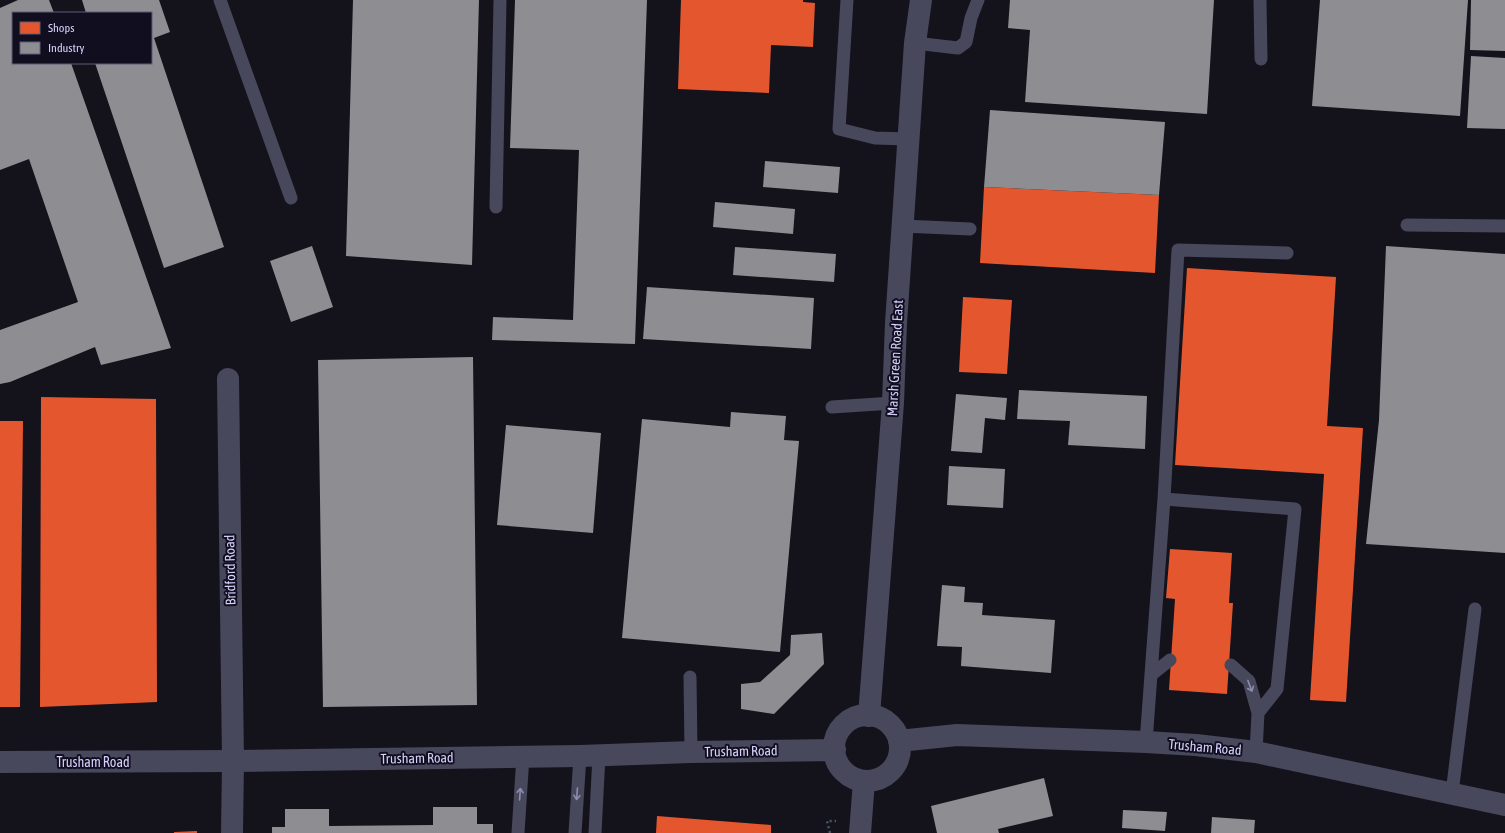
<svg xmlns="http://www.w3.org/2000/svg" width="1505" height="833" font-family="'Asap Condensed',sans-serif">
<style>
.shops{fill:#e4572e}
.industry{fill:#8d8d92}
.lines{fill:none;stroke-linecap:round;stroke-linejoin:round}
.path{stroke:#4a5863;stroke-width:2.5;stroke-dasharray:2 3;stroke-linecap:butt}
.service{stroke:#48485c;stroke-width:13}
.minor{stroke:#48485c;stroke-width:22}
.tertiary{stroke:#48485c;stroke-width:22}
.oneway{stroke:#8e8cac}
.labels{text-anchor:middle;stroke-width:4;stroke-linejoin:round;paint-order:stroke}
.street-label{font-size:14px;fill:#d4d0fb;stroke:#110e1f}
</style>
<rect width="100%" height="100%" fill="#14121b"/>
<!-- shops -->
<path class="shops" d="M681,0H803V2L815,3L813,47L771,45L769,93L678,89Z
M984,187L1159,195L1155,273L980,263Z
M1187,268L1336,277L1327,426L1363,428L1346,702L1310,700L1324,474L1175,465Z
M963,297L1012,300L1007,374L959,372Z
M41,397L156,399L157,702L40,707Z
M0,421H23L20,707H0Z
M1170,549L1232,553L1229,603H1233L1227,694L1169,690L1175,599L1166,598Z
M657,816L771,825V833H656Z
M197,831V833H174V832Z"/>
<!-- industry -->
<path class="industry" d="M18,0H49L54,13H13V63H71L171,348L101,365L95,347L10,382L0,384V330L78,302L29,159L0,170V8Z
M82,0H159L170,32L154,38L224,247L164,268L95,63H151V13H86Z
M353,0H479L472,265L346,256Z
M515,0H647L635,344L492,340L493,317L573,320L579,150L510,148Z
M1010,0H1214L1207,114L1025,102L1030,30L1008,28Z
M1320,0H1468L1460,116L1312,106Z
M1471,0H1505V51L1470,50Z
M1471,56L1505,58V129L1467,128Z
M990,110L1165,122L1159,195L984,187Z
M765,161L840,167L838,193L763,187Z
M715,202L795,209L793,234L713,227Z
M312,246L333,307L291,322L270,261Z
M1386,246L1505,254V553L1366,544L1379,420Z
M735,247L836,254L834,282L733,275Z
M647,287L814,298L811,349L643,339Z
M473,357L477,705L323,707L318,360Z
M1019,390L1147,396L1145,449L1068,445L1070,421L1017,419Z
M956,394L1007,398L1005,420L985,418L982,453L951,451Z
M731,412L786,416L784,440L799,441L780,652L622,638L642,419L730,427Z
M506,425L601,433L593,533L497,525Z
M949,466L1005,469L1003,508L947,505Z
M942,585L965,587L964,602L983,603L982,615L1055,620L1051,673L961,666L962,647L937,646Z
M822,633L824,664L774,714L741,709V684L760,682L790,655L791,635Z
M1044,778L1053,816L998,829L999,833H937L931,806Z
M433,807H477V824H493V833H272V827H285V809H329V826L433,825Z
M1123,810L1167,812L1165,831L1122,828Z
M1212,817L1255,820L1254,833H1211Z"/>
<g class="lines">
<!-- path -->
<path class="path" d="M830,833L827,821H836"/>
<!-- service -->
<path class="service" d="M220,0L291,198
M847,0L839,129L875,138L908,139
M1260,0L1261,59
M915,43L958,48L966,42L971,18L978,0
M496,207L500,0
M1407,225L1505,226
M903,226L970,229
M832,407L893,403
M1164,499L1295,509L1277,689L1258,713L1256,752
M1231,665L1249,681L1258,713
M1151,675L1170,660
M690,677L691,752
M1146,742L1164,499L1178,250L1287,253
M1452,793L1475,609
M518,833L523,756
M575,833L580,756
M595,833L599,755"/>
<!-- minor -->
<path class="minor" d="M228,379L233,761L232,833
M869,716L893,403L896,323L915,43L921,0"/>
<!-- tertiary -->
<path class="tertiary" d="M834 748a33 33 0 1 1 66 0a33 33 0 1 1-66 0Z
M899,741L957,735L1146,742L1196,745L1256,752L1505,805
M0,762L233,761L580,756L691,752L835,750
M860,833L864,781"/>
</g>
<!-- one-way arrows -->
<defs><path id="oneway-shaft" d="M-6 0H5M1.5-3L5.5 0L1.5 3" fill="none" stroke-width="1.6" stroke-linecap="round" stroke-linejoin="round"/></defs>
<g class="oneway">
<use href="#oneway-shaft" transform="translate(1250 686) rotate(69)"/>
<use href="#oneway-shaft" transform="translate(520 794) rotate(-86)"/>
<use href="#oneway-shaft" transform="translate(577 794) rotate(94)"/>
</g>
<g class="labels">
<!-- street labels -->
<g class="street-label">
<text transform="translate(895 358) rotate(-87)" y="5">Marsh Green Road East</text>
<text transform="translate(230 570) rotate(-91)" y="5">Bridford Road</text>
<text transform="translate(1205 747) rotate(5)" y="5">Trusham Road</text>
<text transform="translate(741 751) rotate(-1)" y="5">Trusham Road</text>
<text transform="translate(417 758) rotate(-1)" y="5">Trusham Road</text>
<text x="93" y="767">Trusham Road</text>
</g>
</g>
<!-- legend -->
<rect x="12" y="12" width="140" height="52" fill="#110e1f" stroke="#5f5c77"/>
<rect x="20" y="22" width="20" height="12" fill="#e4572e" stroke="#5f5c77"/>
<text x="48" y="32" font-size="12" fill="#d4d0fb">Shops</text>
<rect x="20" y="42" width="20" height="12" fill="#8d8d92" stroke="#5f5c77"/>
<text x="48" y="52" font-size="12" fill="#d4d0fb">Industry</text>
</svg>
